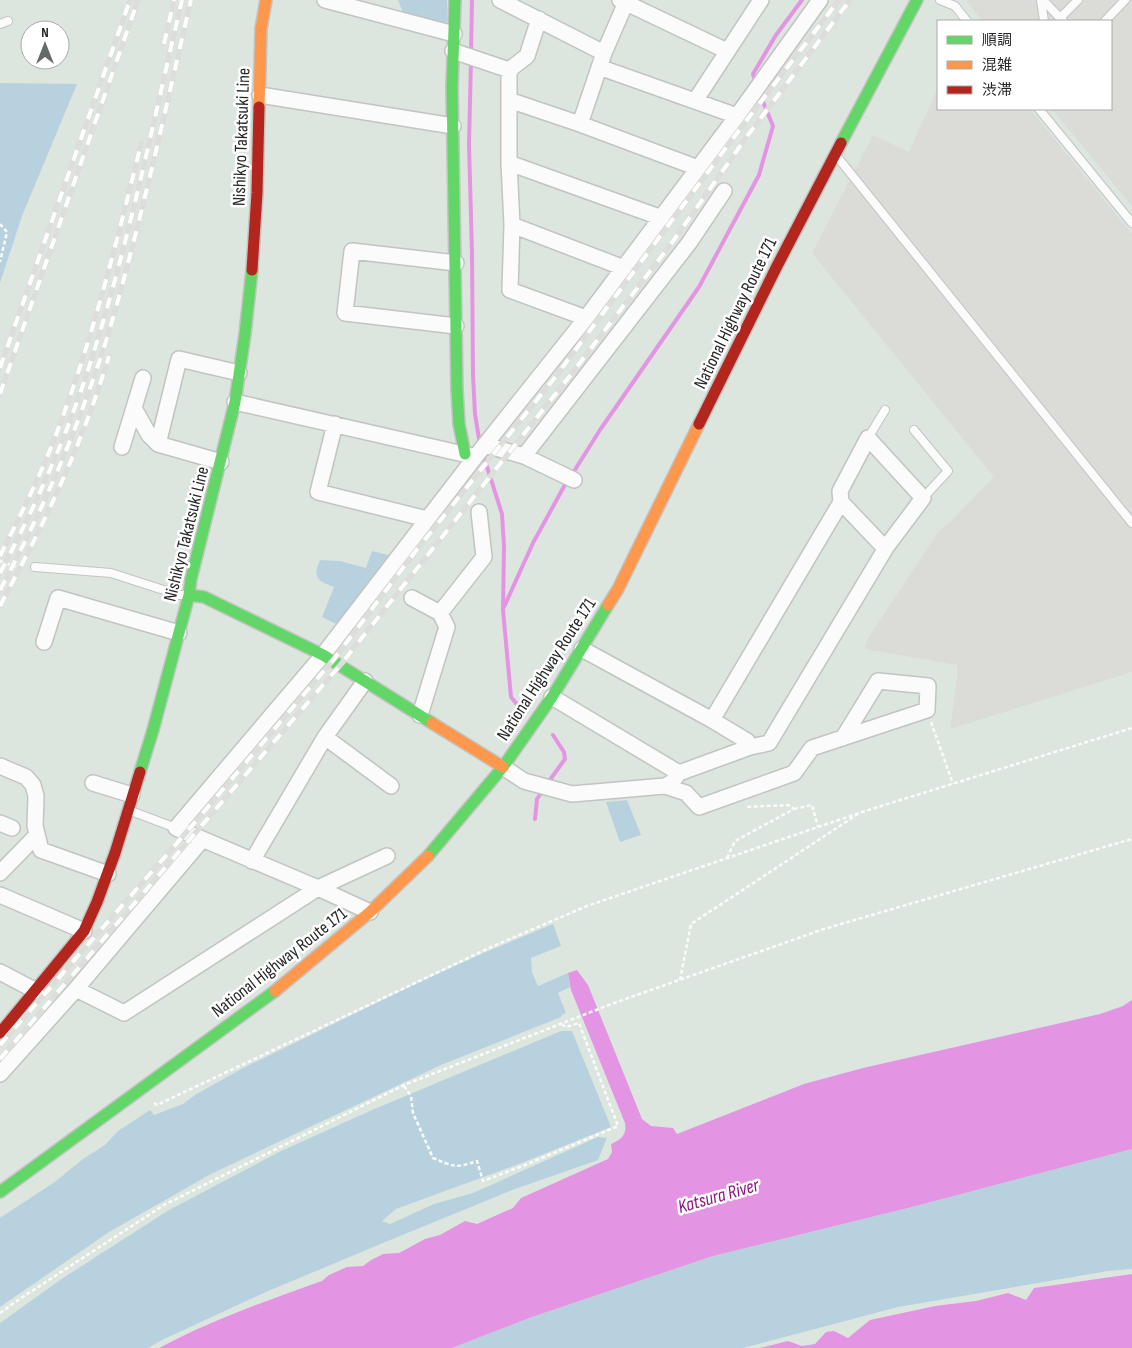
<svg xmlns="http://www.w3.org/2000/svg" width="1132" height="1348" font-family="'Sofia Sans Condensed','Noto Sans JP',sans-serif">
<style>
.industrial{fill:#dbdbd8}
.green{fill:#b7d2de}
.water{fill:#e395e3}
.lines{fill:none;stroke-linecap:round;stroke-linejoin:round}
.stream{stroke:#e395e3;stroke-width:4}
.lane-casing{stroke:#c2c4c2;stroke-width:10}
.street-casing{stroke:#c2c4c2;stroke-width:18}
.fast-casing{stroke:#c2c4c2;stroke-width:14}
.slow-casing{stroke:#c2c4c2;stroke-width:14}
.jam-casing{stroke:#c2c4c2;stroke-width:14}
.path{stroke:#fafbfa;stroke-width:2.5;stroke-dasharray:4 2.5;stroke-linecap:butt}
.lane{stroke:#fafbfa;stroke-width:8}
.street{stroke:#fafbfa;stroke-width:15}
.fast{stroke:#63d668;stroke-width:11}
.slow{stroke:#ff974d;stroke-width:11}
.jam{stroke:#b3261e;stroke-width:11}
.rail-casing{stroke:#dddddc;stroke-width:5.5}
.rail{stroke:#fff;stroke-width:4;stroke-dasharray:11;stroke-linecap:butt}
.labels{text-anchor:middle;stroke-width:5;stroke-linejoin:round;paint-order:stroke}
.street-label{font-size:18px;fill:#272727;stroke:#fff}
.water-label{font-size:19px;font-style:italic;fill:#8d1583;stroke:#fff}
</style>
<rect width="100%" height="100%" fill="#dce6df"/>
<!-- industrial -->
<path class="industrial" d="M966,0H1132V206L1052,109H1111V21H982Z
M938,88V109H1030L1132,234V672L950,729L957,678V665L865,649L867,640L938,532L947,525L994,477L812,253L873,135L909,152Z"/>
<!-- green -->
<path class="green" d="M398,0H447V21L442,26L404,15Z
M0,83L77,84L22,216L0,283Z
M372,551L396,557L342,627L322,617L334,587C318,581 312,578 320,560L340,561L366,568Z
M627,800L641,835L620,842L606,802Z
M553,924L561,946L531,958L532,972L538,986L568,973L570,987L558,993L566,1013L562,1015L561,1017L441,1065L211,1174L109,1232L0,1307V1218L56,1181L83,1159L105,1145L118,1131L150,1110L154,1115L183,1104L195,1095L243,1068L409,987L481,954Z
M561,1031H572L611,1127L519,1164L396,1209L382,1221L390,1224L434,1204L473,1193L598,1137L607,1138L598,1160L515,1189L395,1238L266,1292L162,1340L148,1348H0V1323L63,1278L169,1210L279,1152L372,1110Z
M1132,1149V1269L1108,1271L898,1307L743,1348H452L532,1317L713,1256L916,1206Z"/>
<!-- water -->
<path class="water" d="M577,970L588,985L642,1119L651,1126L673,1128L677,1134L804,1084L863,1068L1100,1014L1123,1006L1132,1000V1149L916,1206L713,1256L532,1317L452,1348H159C211,1320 266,1301 322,1281L329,1275L347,1267L363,1266L371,1260L383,1254L399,1253L425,1239L440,1235L465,1221L477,1224L513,1208L521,1198L608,1159L612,1152L611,1144C621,1140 627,1135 625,1123L571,990L568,973Z
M1132,1274V1348H760L788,1341L802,1346L815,1344L826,1332L834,1331L848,1338L870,1320L935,1306L976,1301L1008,1293L1026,1300L1034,1288Z"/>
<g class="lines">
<!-- stream -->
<path class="stream" d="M471,53L472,0
M471,60L469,144L472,254L473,375L475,414L480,445
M756,83L753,74L776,35L802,0
M483,454L502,514L504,546L503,610L511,697L520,708
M571,476L600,430L699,287L759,175L773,126L759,92
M504,607L533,543L567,481
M547,784L565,759L564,752L553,735
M535,819L537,799L543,790"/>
<!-- lane casing -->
<g class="lane-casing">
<path id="lane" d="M940,0L955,6L967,21
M1041,0L1044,21
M1043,0L1063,21
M1060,18L1078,0
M1105,21L1125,0
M0,24L8,21
M1039,109L1132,223
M839,159L1132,523
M914,430L948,471L923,498
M868,438L885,410
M35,567L111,573L179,595H187
M131,811L176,828"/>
</g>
<!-- street casing -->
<g class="street-casing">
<path id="street" d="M325,0L454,34
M500,0L604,53
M620,0L727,51
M453,51L509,70V163L512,225L510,290L586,318
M509,70L527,56L539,19
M260,95L453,126
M509,100L580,124L698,168
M695,101L761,0
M737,116L820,0
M580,124L604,53L627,0
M509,163L662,218
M512,225L624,268
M456,263L352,251L345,313L456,326
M235,402L472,456
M134,408L149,435L158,444L221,462
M335,424L318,492L427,519
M158,444L179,359L239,373
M485,445L524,456L574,480
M122,447L143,378
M524,456L689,243L724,191
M412,598L440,613L447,627L420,715
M440,613L484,557L479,512
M44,642L58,598L179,633
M582,649L712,720L747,741L750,747
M552,697L679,773
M712,720L841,502
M325,737L391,786
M0,766L26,777L33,785L36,796L35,826L41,850L108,874
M503,767L524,781L572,794L665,786L672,782L679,773L750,747L769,743L887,546L923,498L868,438L840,491L841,502L880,543L887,546
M93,783L132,795
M665,786L686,793L699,807L794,773L812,748L927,710L928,686L878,681L843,738
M0,823L12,828
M252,861L325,737L365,681
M0,873L37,835
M0,895L84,931
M370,912L318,888L176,828L323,655L476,456L586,318L737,116L599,67
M0,972L36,991
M76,989L124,1013L318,888L387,856
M0,1074L76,989L202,840"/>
</g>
<!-- fast casing -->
<g class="fast-casing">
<path id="fast" d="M455,0L452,87L457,390L459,424L465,454
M841,143L917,0
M189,595L204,597L323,655L432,723
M140,772L153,730L189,595L191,579L235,402L245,334L252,270
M428,856L503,767L552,697L608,605
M0,1192L275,991"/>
</g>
<!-- slow casing -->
<g class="slow-casing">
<path id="slow" d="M259,107L261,29L266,0
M608,605L618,589L699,424
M432,723L503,767
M275,991L370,912L428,856"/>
</g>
<!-- jam casing -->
<g class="jam-casing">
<path id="jam" d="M252,270L257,193L259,107
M699,424L776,268L841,143
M0,1033L84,931L97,902L115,853L140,772"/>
</g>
<!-- path -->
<path class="path" d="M0,224L7,232L0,262
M0,561L24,570
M931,722L953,784
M794,809L812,805L818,827
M727,858L735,841L794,809L788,805L745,807
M680,980L691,924L858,814
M404,1086L411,1096L413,1113L433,1158C453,1166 455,1169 477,1161L483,1181L525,1165L618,1126L579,1023L566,1027L561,1024
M154,1103L157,1105L489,948L587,906L862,812L1132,728
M0,1313L15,1302L164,1205L404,1085L614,1003L824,929L1132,839"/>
<!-- lane -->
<use href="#lane" class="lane"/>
<!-- street -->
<use href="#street" class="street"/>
<!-- fast -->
<use href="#fast" class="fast"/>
<!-- slow -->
<use href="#slow" class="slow"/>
<!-- jam -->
<use href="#jam" class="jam"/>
<!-- rail casing -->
<g class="rail-casing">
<path id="rail" d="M164,44L174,0
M0,368L130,0
M0,394L138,0
M0,556C20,516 41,475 57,432C93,338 117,241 141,144
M21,566C56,499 87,429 109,356
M0,573C35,507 66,438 89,367C128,247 153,123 182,0
M0,590C38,519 70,447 96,371C111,329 122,286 133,244C154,163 172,81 191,0
M0,606L20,568
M0,1045L184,835L334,659L415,552L556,376L740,129L839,0
M0,1059L342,663L569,377L671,244L748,135L850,0"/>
</g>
<!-- rail -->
<use href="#rail" class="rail"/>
</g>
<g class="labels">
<!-- street labels -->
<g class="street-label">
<text transform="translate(241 137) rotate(-88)" y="6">Nishikyo Takatsuki Line</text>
<text transform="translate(735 313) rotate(-64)" y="6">National Highway Route 171</text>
<text transform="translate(186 534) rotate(-76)" y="6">Nishikyo Takatsuki Line</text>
<text transform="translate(546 669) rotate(-57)" y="6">National Highway Route 171</text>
<text transform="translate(279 962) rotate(-38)" y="6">National Highway Route 171</text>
</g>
<!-- water labels -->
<g class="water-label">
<text transform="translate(718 1195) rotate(-16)" y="7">Katsura River</text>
</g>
</g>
<!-- legend -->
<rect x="937" y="20" width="175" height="90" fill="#ffffff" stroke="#a9a9a9"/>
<rect x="947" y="36" width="25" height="8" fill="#63d668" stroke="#a9a9a9"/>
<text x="982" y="45" font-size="15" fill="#272727">順調</text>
<rect x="947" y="61" width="25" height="8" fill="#ff974d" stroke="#a9a9a9"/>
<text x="982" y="70" font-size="15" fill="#272727">混雑</text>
<rect x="947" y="86" width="25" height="8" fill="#b3261e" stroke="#a9a9a9"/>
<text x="982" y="95" font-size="15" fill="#272727">渋滞</text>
<!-- north arrow -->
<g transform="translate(45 45)"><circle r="24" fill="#ffffff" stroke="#a9a9a9"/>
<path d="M0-4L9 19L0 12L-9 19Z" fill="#666a67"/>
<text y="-8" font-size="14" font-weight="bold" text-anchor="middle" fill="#272727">N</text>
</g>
</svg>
